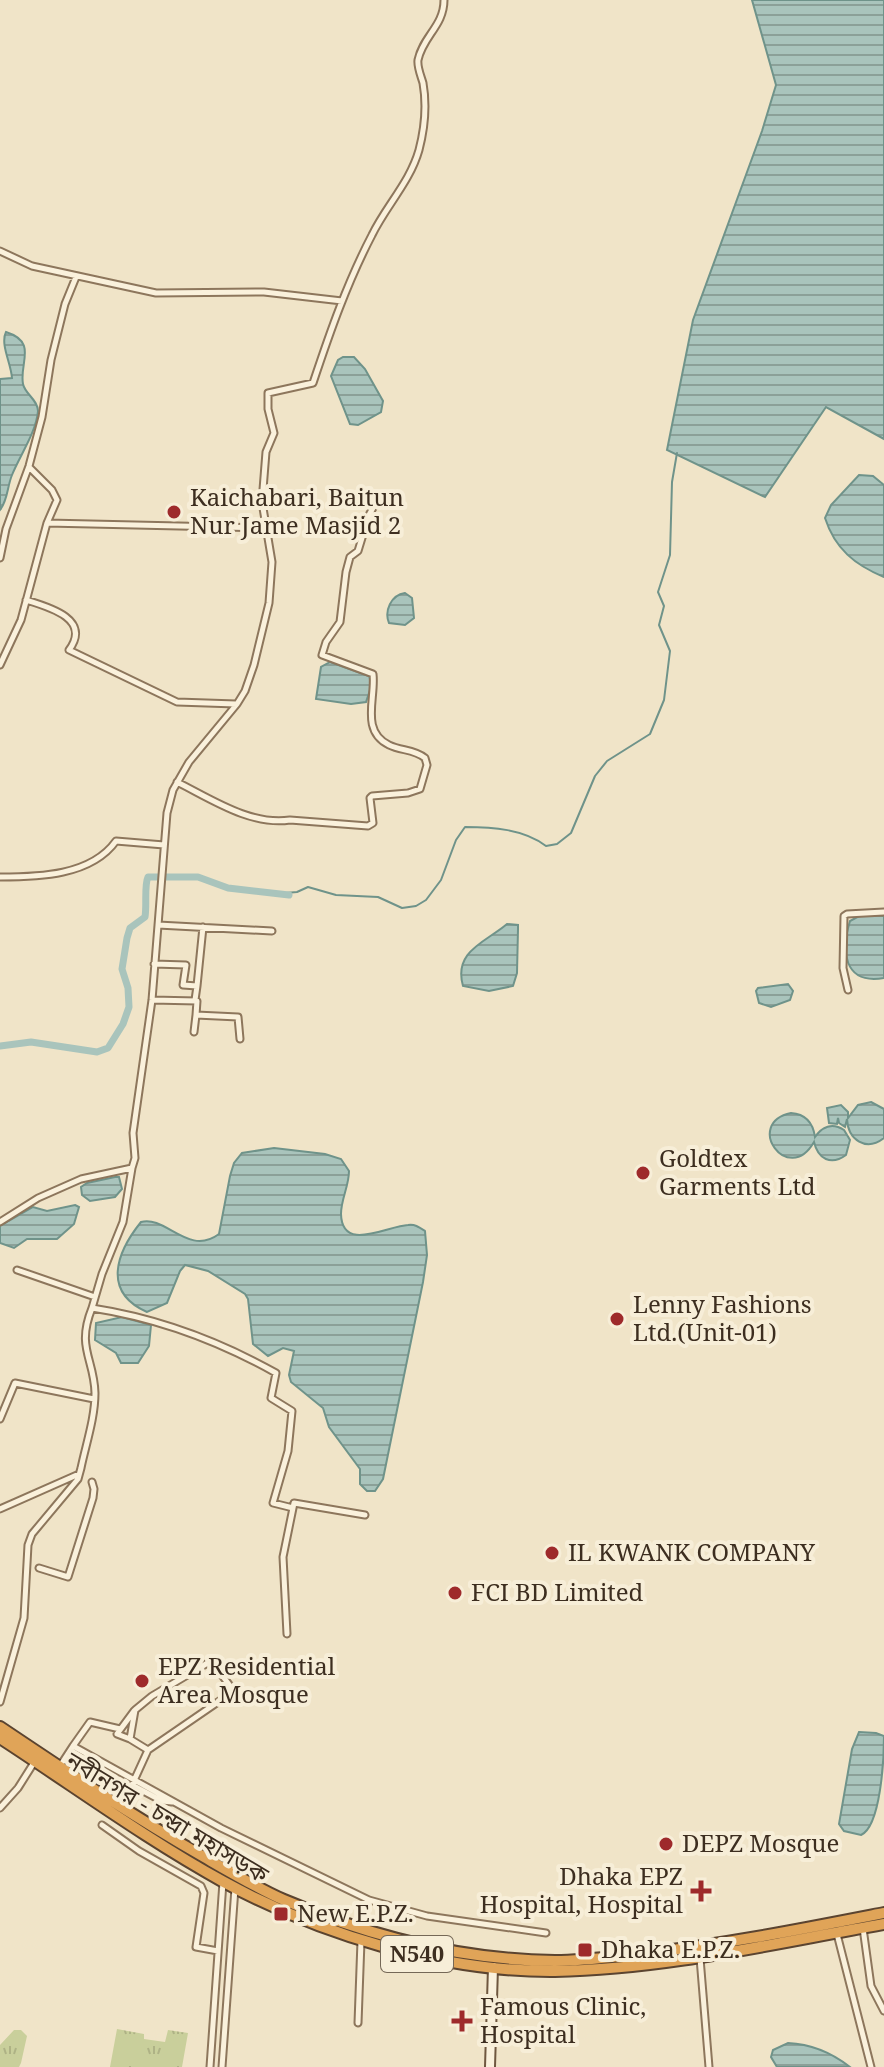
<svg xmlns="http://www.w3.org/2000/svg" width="884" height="2067" font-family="'Noto Serif','Noto Sans Bengali',serif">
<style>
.grass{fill:url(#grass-tufts)}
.water{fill:url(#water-rules);stroke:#6f938a;stroke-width:2}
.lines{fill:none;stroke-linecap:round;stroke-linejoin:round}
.stream{stroke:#6f938a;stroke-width:2}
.canal{stroke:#a9c4bc;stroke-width:7}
.street-casing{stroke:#8d765c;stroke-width:9}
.secondary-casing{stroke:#6f573f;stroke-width:12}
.highway-casing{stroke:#5b4430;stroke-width:14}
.street{stroke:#faf1dc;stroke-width:5}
.secondary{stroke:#faf1dc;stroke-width:8}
.highway{stroke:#e0a458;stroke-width:10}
.poi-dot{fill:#9e2a2b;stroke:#f7eed8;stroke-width:3}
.labels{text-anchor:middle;stroke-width:8;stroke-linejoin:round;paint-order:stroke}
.shield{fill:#f7eed8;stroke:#756857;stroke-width:2}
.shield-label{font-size:22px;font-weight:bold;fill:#3d2e20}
.poi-label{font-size:24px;fill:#3d2e20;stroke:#f7eed8;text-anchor:start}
.street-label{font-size:24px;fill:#3d2e20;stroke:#f7eed8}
</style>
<defs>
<pattern id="grass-tufts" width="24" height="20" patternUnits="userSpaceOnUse" patternTransform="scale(2)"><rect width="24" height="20" fill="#c9cf9b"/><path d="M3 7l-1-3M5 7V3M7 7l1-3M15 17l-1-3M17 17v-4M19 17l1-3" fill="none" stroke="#aeb285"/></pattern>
<pattern id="water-rules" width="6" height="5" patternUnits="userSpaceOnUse" patternTransform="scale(2)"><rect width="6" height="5" fill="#a9c4bc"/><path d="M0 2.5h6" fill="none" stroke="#8ba098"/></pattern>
</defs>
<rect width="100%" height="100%" fill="#f0e4c8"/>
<!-- grass -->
<path class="grass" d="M117,2029L144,2034V2039L165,2042L168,2030L188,2033L182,2067H110Z
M14,2030H21L27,2036L21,2063L19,2067H0V2045Z"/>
<!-- water -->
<path class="water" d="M752,0H884V439L826,407L765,497L667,450L693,320L762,131L776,85Z
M6,332C38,342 19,363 23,384C25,394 38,400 38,411C36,433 20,455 12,475C7,487 8,500 0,510V379L12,378C11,363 0,344 6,332Z
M343,357H354L365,369L383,401L381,412L358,425L350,424L331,376L338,360Z
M859,475L873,476L884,485V577C855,565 835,549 825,518L831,505Z
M405,593L412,598L414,618L405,625L389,623C384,611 391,595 405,593Z
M330,662L369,676L372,684L366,702L351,704L316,699L321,667Z
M861,915L884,916V978C843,985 841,950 850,921Z
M507,924L518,925V929L517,973L513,986L489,991L463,986C453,951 486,942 507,924Z
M788,984L793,991L790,1000L771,1007L759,1003L756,991L758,988Z
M871,1102L884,1109V1138C866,1152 848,1140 847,1119L845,1127L839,1123L838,1118L837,1124L829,1123L827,1108L841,1105L848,1112V1118L858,1105Z
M791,1113C806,1114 813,1123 815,1137C822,1127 832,1122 844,1130L850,1140L846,1155C831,1166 818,1159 814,1142C788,1187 743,1123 791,1113Z
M274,1148L325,1154L341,1159L349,1171C349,1186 341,1199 341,1214C342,1253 387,1226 408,1225C415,1224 419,1227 425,1231L427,1255L423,1282L383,1479L375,1491H367L360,1484V1469L329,1427L323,1408L291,1382L289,1375L294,1351L283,1348L268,1356L253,1344L248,1299L245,1294L208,1271L185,1265L180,1271L167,1303L147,1312C102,1292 116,1253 141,1222C166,1215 188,1257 219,1234L230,1176L234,1163L242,1153Z
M115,1177H119L122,1189L115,1197L90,1201L82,1195L81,1187L87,1183Z
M75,1205L79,1207L74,1224L57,1239H27L14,1248L0,1243V1226L33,1207L47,1211Z
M122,1317L151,1325L149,1346L138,1363H121L116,1353L95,1340L96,1323Z
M859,1732L876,1733L884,1736C884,1757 881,1826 861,1835L844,1831L839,1824L852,1749Z
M788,2043C811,2044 832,2053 850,2067H777L771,2057L773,2050Z"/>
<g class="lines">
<!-- stream -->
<path class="stream" d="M274,894L297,892L308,887L336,895L378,897L402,908L416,906L426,900L441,880L456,840L465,827C492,827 524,829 546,846L557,844L571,833L595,776L607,761L650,734L664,700L670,651L659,625L664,606L658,592L670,555L672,482L677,453"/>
<!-- canal -->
<path class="canal" d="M0,1046L31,1042L97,1052L108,1048L123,1024L129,1007L128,988L122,969L127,938L130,928L145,917C147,905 144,885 148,877H198L228,888L289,895"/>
<!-- street casing -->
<g class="street-casing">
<path id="street" d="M0,251L32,266L156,293L264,292L342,301
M47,523L267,528
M0,558L6,529L29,466L42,417L51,360L65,304L76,277
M26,600C49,607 92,619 69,650L177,702L236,704
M0,665L21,620L47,523L57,500L52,490L29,467
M177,782C211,799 251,826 290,820L368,826L373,823L370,798L372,796L408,793L420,789L427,765L425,758C414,749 401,751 389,745C360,731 376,698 373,674L322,655L326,642L340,622L346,572L350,557L358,551L369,515L379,497
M0,877C38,877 91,876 116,841L164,845
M158,925L272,931
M154,964L186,965L183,985L197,986L195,1000
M197,986L203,927
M848,990L843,968L844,916L847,914L884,912
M152,1000L197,1001L196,1015L238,1017L240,1039
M194,1032L196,1015
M0,1222L38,1198L81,1179L132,1168L135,1158L133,1133L152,1000L167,813L173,790L189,762L237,704L245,691L254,665L269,603L272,562L262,502L266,452L274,433L268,409V393L313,383C330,332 347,283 372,235C386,206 410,182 419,150C425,127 427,106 423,83C421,76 417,67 418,60C423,36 444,26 444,0
M17,1270L95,1297
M92,1308L102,1274L123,1222L132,1168
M0,1419L15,1383L94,1399
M293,1508L294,1503L365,1515
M0,1509L79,1474
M39,1568L68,1577L93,1498L94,1489L92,1482
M0,1702L24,1618L28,1545L32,1534L78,1479L81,1468C86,1444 95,1418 95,1393C94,1358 76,1348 92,1308C157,1318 219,1341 276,1373L271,1398L292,1411L288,1451L273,1503L293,1508L283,1557L287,1634
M130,1739L117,1734L134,1711
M73,1746L90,1722L120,1729
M60,1766L73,1746L221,1828L369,1900L427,1916L546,1933
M132,1785L148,1750L234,1691L211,1661L152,1696L135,1710L130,1739L148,1750
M121,1807L132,1785L162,1801L172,1802
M0,1808L18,1788L35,1761
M102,1825L139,1851L201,1886L204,1893L196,1947L218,1951
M863,1928L871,1986L884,2011
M837,1934L871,2067
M700,1958L709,2067
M358,2023L361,1941
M210,2067L223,1882
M222,2067L235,1888"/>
</g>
<!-- secondary casing -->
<g class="secondary-casing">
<path id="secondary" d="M490,2067L493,1967"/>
</g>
<!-- highway casing -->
<g class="highway-casing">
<path id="highway" d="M0,1727C67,1772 134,1817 204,1857C230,1872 257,1888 284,1900C369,1936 463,1960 555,1961C583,1961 611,1957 639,1954C722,1945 802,1929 884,1913
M0,1738C74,1786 146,1839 224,1882C321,1935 444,1972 555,1971C666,1969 775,1943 884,1924"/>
</g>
<!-- street -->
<use href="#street" class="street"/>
<!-- secondary -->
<use href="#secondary" class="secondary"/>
<!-- highway -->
<use href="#highway" class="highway"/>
</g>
<!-- markers -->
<g class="poi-dot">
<circle cx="174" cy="512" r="8"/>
<circle cx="643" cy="1173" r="8"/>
<circle cx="617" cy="1319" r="8"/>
<circle cx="552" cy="1553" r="8"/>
<circle cx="455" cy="1593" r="8"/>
<circle cx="142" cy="1681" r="8"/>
<circle cx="666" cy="1844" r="8"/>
<path d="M697 1879h8v8h8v8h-8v8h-8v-8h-8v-8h8z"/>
<rect x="273" y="1906" width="16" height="16" rx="4"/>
<rect x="577" y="1942" width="16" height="16" rx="4"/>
<path d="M458 2009h8v8h8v8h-8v8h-8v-8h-8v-8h8z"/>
</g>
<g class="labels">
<!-- shield labels -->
<rect class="shield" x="381" y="1936" width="72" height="36" rx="6"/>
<g class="shield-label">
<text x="417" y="1962">N540</text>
</g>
<!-- poi labels -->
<g class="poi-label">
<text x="190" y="506">Kaichabari, Baitun<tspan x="190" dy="28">Nur Jame Masjid 2</tspan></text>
<text x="659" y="1167">Goldtex<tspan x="659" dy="28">Garments Ltd</tspan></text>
<text x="633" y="1313">Lenny Fashions<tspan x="633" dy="28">Ltd.(Unit-01)</tspan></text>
<text x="568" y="1561">IL KWANK COMPANY</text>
<text x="471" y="1601">FCI BD Limited</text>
<text x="158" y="1675">EPZ Residential<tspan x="158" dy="28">Area Mosque</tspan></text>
<text x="682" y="1852">DEPZ Mosque</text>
<text x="683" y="1885" text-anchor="end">Dhaka EPZ<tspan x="683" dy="28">Hospital, Hospital</tspan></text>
<text x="297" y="1922">New E.P.Z.</text>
<text x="601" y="1958">Dhaka E.P.Z.</text>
<text x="480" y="2015">Famous Clinic,<tspan x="480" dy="28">Hospital</tspan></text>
</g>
<!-- street labels -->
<g class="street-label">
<text transform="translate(167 1818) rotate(31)" y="8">নবীনগর - চন্দ্রা মহাসড়ক</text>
</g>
</g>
</svg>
